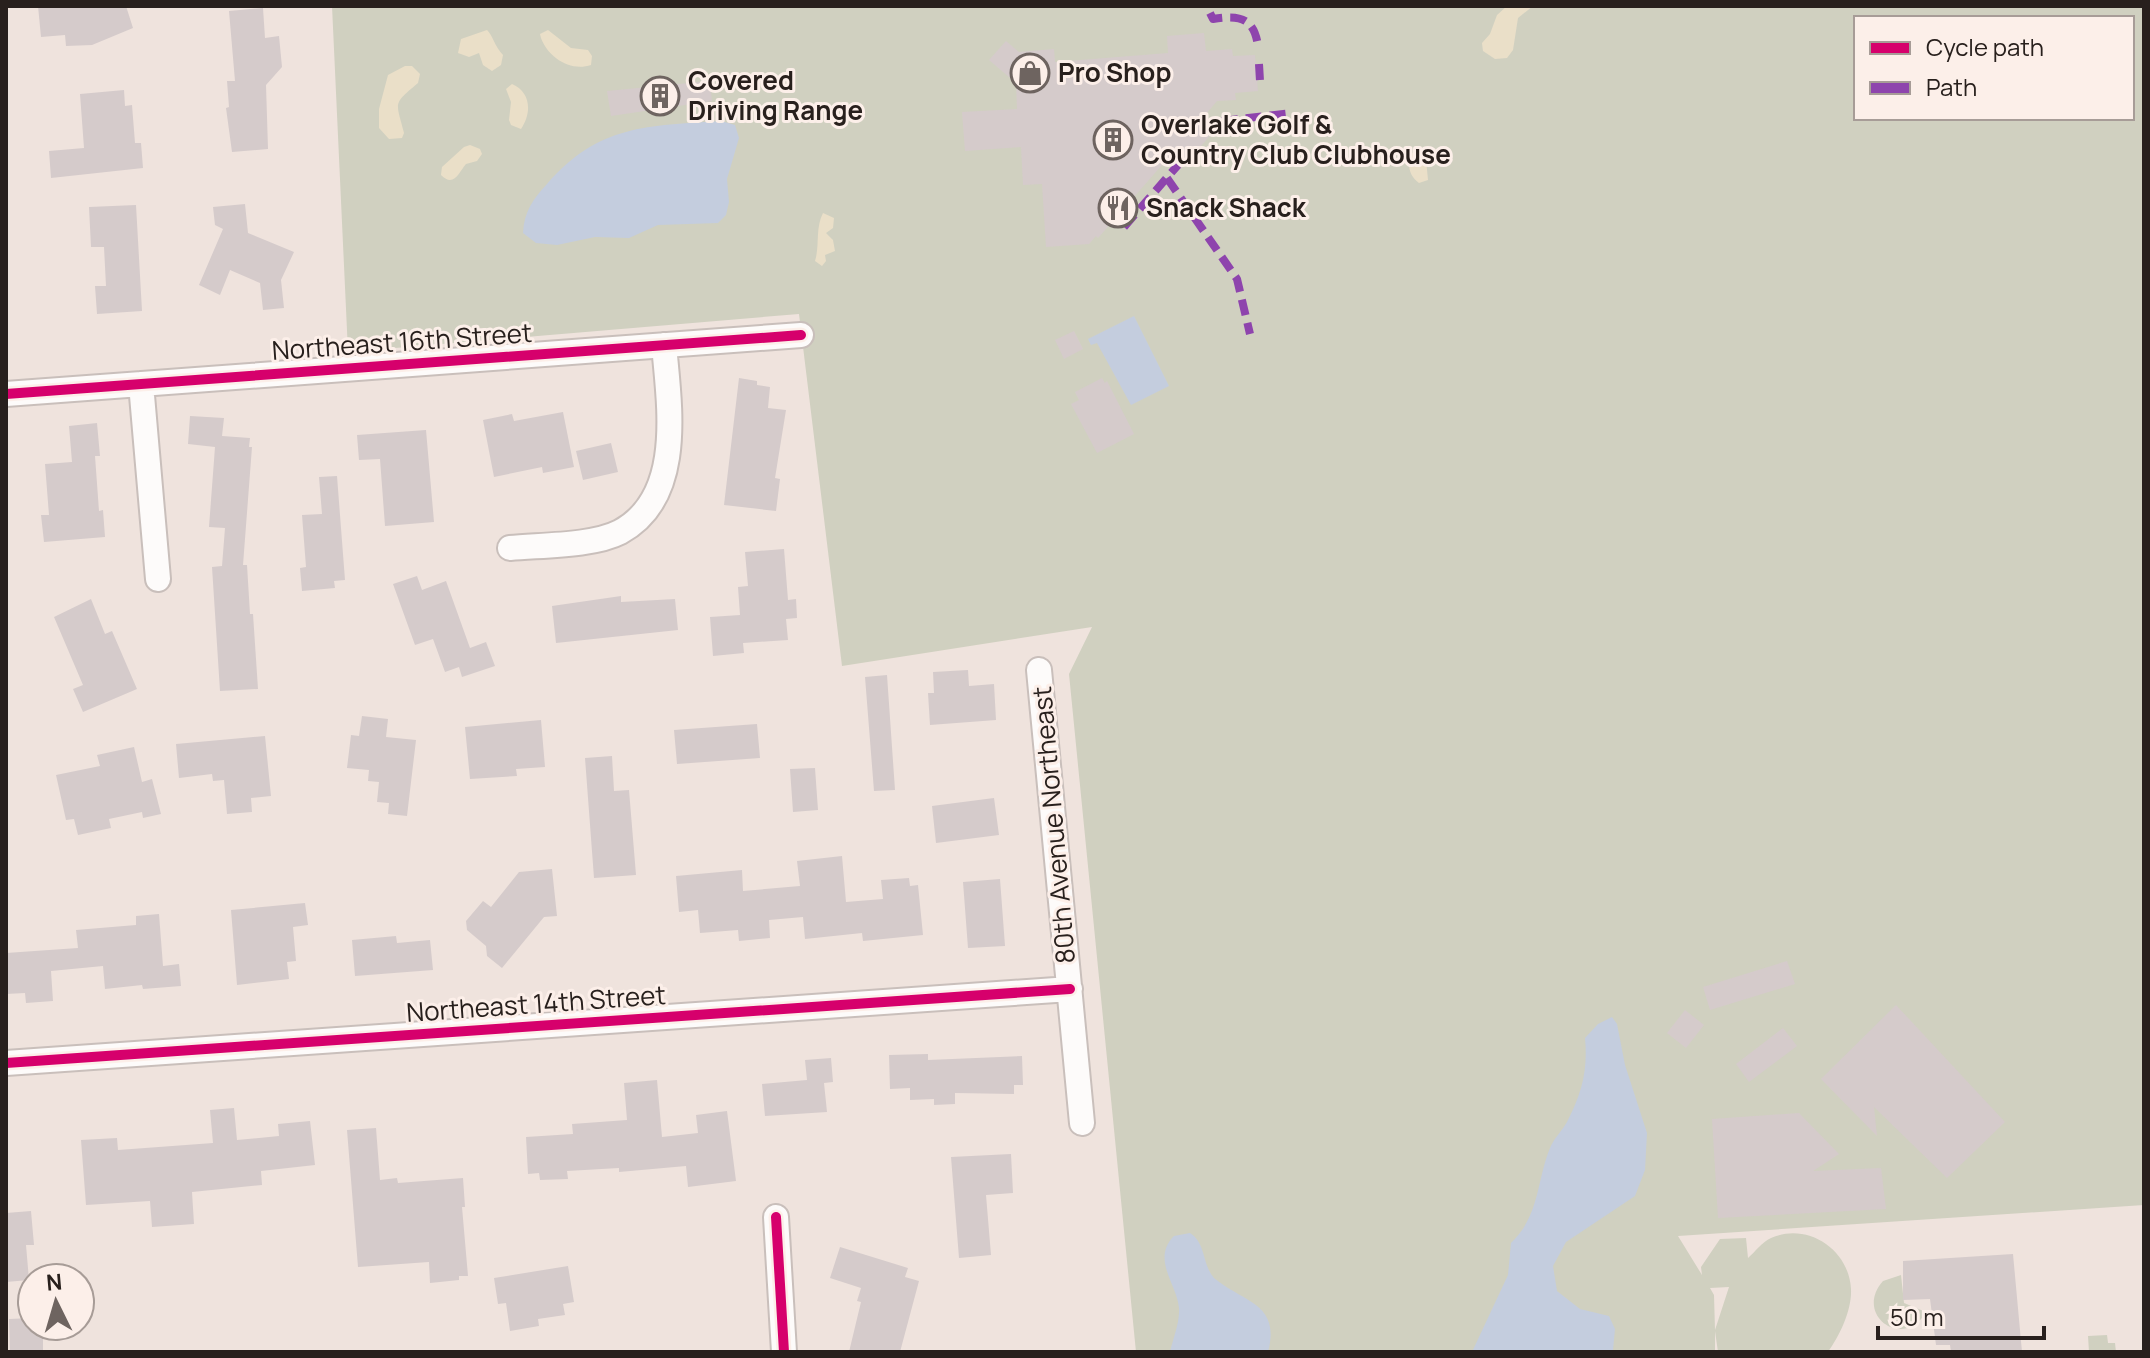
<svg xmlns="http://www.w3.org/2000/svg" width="2150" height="1358" font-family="Manrope,sans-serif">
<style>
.green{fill:#d0d0c0;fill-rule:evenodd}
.sand{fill:#eadfc8}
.water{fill:#c4cdde}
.building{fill:#d5cbcb}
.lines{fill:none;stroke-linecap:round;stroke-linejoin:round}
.minor-casing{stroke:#c9bfbb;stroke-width:28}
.minor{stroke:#fdfbfa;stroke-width:24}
.quiet{stroke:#8e44ad;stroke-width:8;stroke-dasharray:16 8;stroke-linecap:butt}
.cycleway-casing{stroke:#fcefe9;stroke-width:15}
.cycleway{stroke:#d6006c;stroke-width:10}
.labels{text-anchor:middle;stroke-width:6;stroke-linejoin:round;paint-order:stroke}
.poi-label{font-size:26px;font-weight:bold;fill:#28201d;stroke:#fcefe9;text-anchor:start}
.street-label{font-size:26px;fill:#28201d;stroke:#fcefe9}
</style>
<rect width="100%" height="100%" fill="#efe3dd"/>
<!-- green -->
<path class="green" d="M332,6H2144V1205L1678,1236L1702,1275L1701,1267L1720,1239L1746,1238L1748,1258C1755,1252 1762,1242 1771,1238C1807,1222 1849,1249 1851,1289C1852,1310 1840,1335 1828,1352H1718L1715,1331V1352H1136L1069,674L1092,627L842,666L799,314L348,352ZM1856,18H2132V118H1856ZM1729,1287L1715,1330L1714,1295L1710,1288Z
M1901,1275L1904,1303L1926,1312C1904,1351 1853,1315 1883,1281Z
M2107,1335L2108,1343H2115L2116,1352H2089L2088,1336Z"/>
<!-- sand -->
<path class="sand" d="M1507,6H1533L1518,18L1513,50L1507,58L1495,59L1483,51L1482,43L1490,34L1497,15Z
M487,30C492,34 495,47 503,55L501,65L492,71L483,65L479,53L469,57L458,53L461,39Z
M548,30L571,48L588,50L592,56L591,65C570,72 548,57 541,38L540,34Z
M405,66H412L420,74L418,83C392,105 396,101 404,133L402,138L389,139L379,128V109L388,75Z
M512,84C531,92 532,113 521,129L511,125L509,120L511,102L506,89Z
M470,145L480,149L482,154L477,161L466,164C459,172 454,188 441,175L442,167L464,147Z
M1421,148L1425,149L1428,180L1419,183C1409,176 1407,165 1411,154Z
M823,213L834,218L833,228L826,233L833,240L835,251L825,255L826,261L822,266L815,261C820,245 815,229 823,213Z"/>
<!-- water -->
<path class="water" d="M721,121L735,125L739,138L727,179L729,202L726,215L718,223L658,225L629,238L595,237L557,245L536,243L523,233C524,212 533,199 547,184C599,124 648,126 721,121Z
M1134,316L1169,386L1131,405L1097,343L1091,345L1088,339Z
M1612,1017L1617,1024L1625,1065L1647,1133L1645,1170L1635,1196L1566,1242L1553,1266L1557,1291L1580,1309L1609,1316L1615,1329L1613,1350L1472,1352L1508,1275L1511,1243C1540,1215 1536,1183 1550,1148C1554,1138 1562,1131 1567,1122C1582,1093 1588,1070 1585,1038L1598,1024Z
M1190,1233C1206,1243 1202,1264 1214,1278C1244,1303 1281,1303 1268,1352H1170C1173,1339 1180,1322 1179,1308C1177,1284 1151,1259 1174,1236Z"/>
<!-- building -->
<path class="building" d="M38,6H126L133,28L92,45L66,46L65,35L41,37Z
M263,8L265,38L279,36L282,67L266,85L268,149L232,152L226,108L229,107L227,81H235L229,11Z
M1204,33L1206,51L1232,49L1233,56L1255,55L1258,91L1235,93L1236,100L1217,101L1201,120L1214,131L1182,168L1169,157L1098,238L1096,236L1089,244L1046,247L1042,184L1023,185L1021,147L965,151L962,112L1017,109L1016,83L989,60L1006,41L1019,52L1054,49L1055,62L1168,53L1167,36Z
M710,81L712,101L611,116L607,91Z
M124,90L125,106L132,105L135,143H141L143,168L51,178L49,151L84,148L80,94Z
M245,204L248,233L294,252L281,280L284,308L263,310L260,283L230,270L220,295L199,285L223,229L215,225L213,207Z
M136,205L142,311L97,314L95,286H106L104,247H91L89,207Z
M1074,331L1083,349L1064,359L1055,340Z
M739,378L757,381V385L770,387L768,408L786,410L775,478L780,479L776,511L724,505Z
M1102,378L1105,383L1107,381L1134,434L1097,453L1071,404L1079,400L1075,392Z
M563,412L574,467L543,473L542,467L494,477L483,420L512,414L514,421Z
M190,416L224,418L222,436L250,438L249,447H252L243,565H247L250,614H253L258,689L220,691L212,567L222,566L225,528L209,527L215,447L188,444Z
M97,423L100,456H95L99,511L103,510L105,537L44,542L41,515H49L45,464L72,462L69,426Z
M426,430L434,522L385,526L380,459L359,460L357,435Z
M611,443L618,472L583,480L576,451Z
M337,476L345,580L334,581L335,588L302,591L300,568L306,567L302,515L322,514L319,477Z
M784,549L788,600L796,599L797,618L786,619L788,640L743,643L744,653L713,656L710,617L740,615L738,587L748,586L745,552Z
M417,576L422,590L446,581L470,648L486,642L495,666L462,677L459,667L445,672L433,639L415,645L393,584Z
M621,596V602L675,599L678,630L556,643L552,606Z
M91,599L105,634L112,631L137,689L83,712L73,689L83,685L54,617Z
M968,670L969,686L994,684L996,720L930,725L928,693H934L933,672Z
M887,675L895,790L874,791L865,677Z
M362,716L388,719L386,737L416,740L407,816L388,814L389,803L377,802L379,782L368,781L369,770L347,768L351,735L359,736Z
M541,720L545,767L516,769L517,776L470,779L465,727Z
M757,724L760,758L677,764L674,730Z
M265,736L271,796L251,798L252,812L227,814L224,780L213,781L212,774L179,778L176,744Z
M134,747L142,782L152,779L161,814L143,818L142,812L109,819L111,828L78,835L74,819L66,820L56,775L100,766L97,755Z
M612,756L614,791L629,790L636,875L594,878L585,758Z
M815,768L818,810L793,812L790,769Z
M994,798L999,835L936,843L932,806Z
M842,856L846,902L883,899L881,880L909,878L910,886L918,885L923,935L863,941L862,933L805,939L803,917L769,920L770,938L739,941L738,930L700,933L698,910L679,912L676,876L742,870L743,891L800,886L797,861Z
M552,869L557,916L544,917L502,968L487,956L486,946L467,930L466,921L483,901L491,907L519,872Z
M1000,879L1005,946L968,948L963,882Z
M305,903L308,925L293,927L296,961L287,962L289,979L237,985L231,910Z
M159,914L163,966L179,964L181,986L143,989L142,985L105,989L103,966L51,971L53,1001L26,1003L25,993L6,994V953L78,948L76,930L136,925V916Z
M396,936L397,943L430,940L433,970L355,976L352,940Z
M1787,961L1795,984L1710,1010L1703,987Z
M1896,1005L2005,1122L1947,1178L1874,1107L1877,1136L1821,1079Z
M1685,1010L1704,1025L1686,1048L1667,1033Z
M1783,1028L1797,1046L1749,1082L1736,1064Z
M928,1054V1060L1022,1056L1023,1085H1014V1094L955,1093V1104L934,1105V1099L910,1100V1088L890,1089L889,1055Z
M831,1058L833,1082L824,1083L827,1112L765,1116L762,1084L807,1080L805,1060Z
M657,1080L662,1137L698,1133L696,1115L727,1111L736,1181L688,1187L686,1166L619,1172V1168L567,1171L568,1179L540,1180L539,1173L528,1174L526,1137L573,1134L572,1124L627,1120L624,1083Z
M234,1108L237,1140L279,1136L278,1124L310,1121L315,1165L261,1171L262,1185L192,1192L194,1224L152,1227L150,1201L86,1205L81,1140L117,1138L118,1150L213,1143L210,1110Z
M1799,1113L1839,1154L1813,1171L1881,1168L1886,1209L1718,1218L1712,1119Z
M376,1128L380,1180L397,1178L398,1183L463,1178L465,1207H462L468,1276H459V1280L430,1283L429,1262L358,1267L347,1130Z
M1011,1154L1013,1193L986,1195L991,1255L959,1258L951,1157Z
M31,1211L34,1245H26L29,1280L6,1282V1213Z
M840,1247L908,1268L905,1277L919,1281L900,1352H849L861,1302L857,1301L861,1288L830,1278Z
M2013,1254L2022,1352H1951L1950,1345H1936L1930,1299L1903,1300V1261Z
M568,1266L574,1302L563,1304L565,1315L538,1319L539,1326L510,1331L506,1303L498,1304L494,1278Z
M32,1318V1326H43V1352H10L9,1319Z"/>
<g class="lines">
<!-- minor casing -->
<g class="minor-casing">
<path id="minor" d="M141,384L158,579
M6,394L801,335
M510,548C541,545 593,546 620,532C685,497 669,404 664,345
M1039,670L1082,1123
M6,1063L1070,989
M776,1217L784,1352"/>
</g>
<!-- minor -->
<use href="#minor" class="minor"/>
<!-- quiet -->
<path class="quiet" d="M1210,13L1213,19C1239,15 1254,17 1258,46
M1259,64L1260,81
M1222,121L1291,113
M1167,178L1237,279L1250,334
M1124,227L1178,165"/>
<!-- cycleway casing -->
<g class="cycleway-casing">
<path id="cycleway" d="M6,394L801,335
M6,1063L1070,989
M776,1217L784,1352"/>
</g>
<!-- cycleway -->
<use href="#cycleway" class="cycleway"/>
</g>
<!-- icons -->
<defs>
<g id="shop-ring" transform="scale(2)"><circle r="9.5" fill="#fcefe9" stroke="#6e6460" stroke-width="1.5"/><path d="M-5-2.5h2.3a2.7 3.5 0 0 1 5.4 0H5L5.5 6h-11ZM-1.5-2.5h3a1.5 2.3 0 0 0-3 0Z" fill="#6e6460"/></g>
<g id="building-ring" transform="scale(2)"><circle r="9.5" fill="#fcefe9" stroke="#6e6460" stroke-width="1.5"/><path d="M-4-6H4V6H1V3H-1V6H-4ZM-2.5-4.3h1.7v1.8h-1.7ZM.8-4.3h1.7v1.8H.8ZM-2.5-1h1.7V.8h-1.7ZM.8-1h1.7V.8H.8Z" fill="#6e6460"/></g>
<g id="restaurant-ring" transform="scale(2)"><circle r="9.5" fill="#fcefe9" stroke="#6e6460" stroke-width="1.5"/><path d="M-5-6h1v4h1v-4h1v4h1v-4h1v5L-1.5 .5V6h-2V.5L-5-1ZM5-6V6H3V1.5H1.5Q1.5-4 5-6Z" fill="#6e6460"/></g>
</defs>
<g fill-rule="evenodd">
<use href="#shop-ring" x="1030" y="73"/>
<use href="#building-ring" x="660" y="96"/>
<use href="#building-ring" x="1113" y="140"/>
<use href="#restaurant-ring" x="1118" y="208"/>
</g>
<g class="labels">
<!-- poi labels -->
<g class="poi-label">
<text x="1058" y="82">Pro Shop</text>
<text x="688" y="90">Covered<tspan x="688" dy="30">Driving Range</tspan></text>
<text x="1141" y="134">Overlake Golf &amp;<tspan x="1141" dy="30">Country Club Clubhouse</tspan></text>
<text x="1146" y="217">Snack Shack</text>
</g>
<!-- street labels -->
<g class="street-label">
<text transform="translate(402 342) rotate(-4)" y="9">Northeast 16th Street</text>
<text transform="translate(1054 825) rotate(-95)" y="9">80th Avenue Northeast</text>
<text transform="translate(536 1004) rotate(-4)" y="9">Northeast 14th Street</text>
</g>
</g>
<!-- border -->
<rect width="2150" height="1358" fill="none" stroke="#28201d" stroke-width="16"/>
<!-- legend -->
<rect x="1854" y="16" width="280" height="104" fill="#fcefe9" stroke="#a79c97" stroke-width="2"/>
<rect x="1870" y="42" width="40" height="12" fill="#d6006c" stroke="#a79c97" stroke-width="2"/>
<text x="1926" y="56" font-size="24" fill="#28201d">Cycle path</text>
<rect x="1870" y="82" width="40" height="12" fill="#8e44ad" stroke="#a79c97" stroke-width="2"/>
<text x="1926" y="96" font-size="24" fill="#28201d">Path</text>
<!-- north arrow -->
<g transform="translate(56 1302) rotate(355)"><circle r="38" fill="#fcefe9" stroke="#a79c97" stroke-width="2"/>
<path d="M0-6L14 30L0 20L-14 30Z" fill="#6e6460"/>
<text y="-12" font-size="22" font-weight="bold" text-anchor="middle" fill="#28201d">N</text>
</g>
<!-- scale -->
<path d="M1878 1326v12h166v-12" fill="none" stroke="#28201d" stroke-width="4"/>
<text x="1890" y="1326" font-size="24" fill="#28201d" stroke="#fcefe9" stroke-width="6" paint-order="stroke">50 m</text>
</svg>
